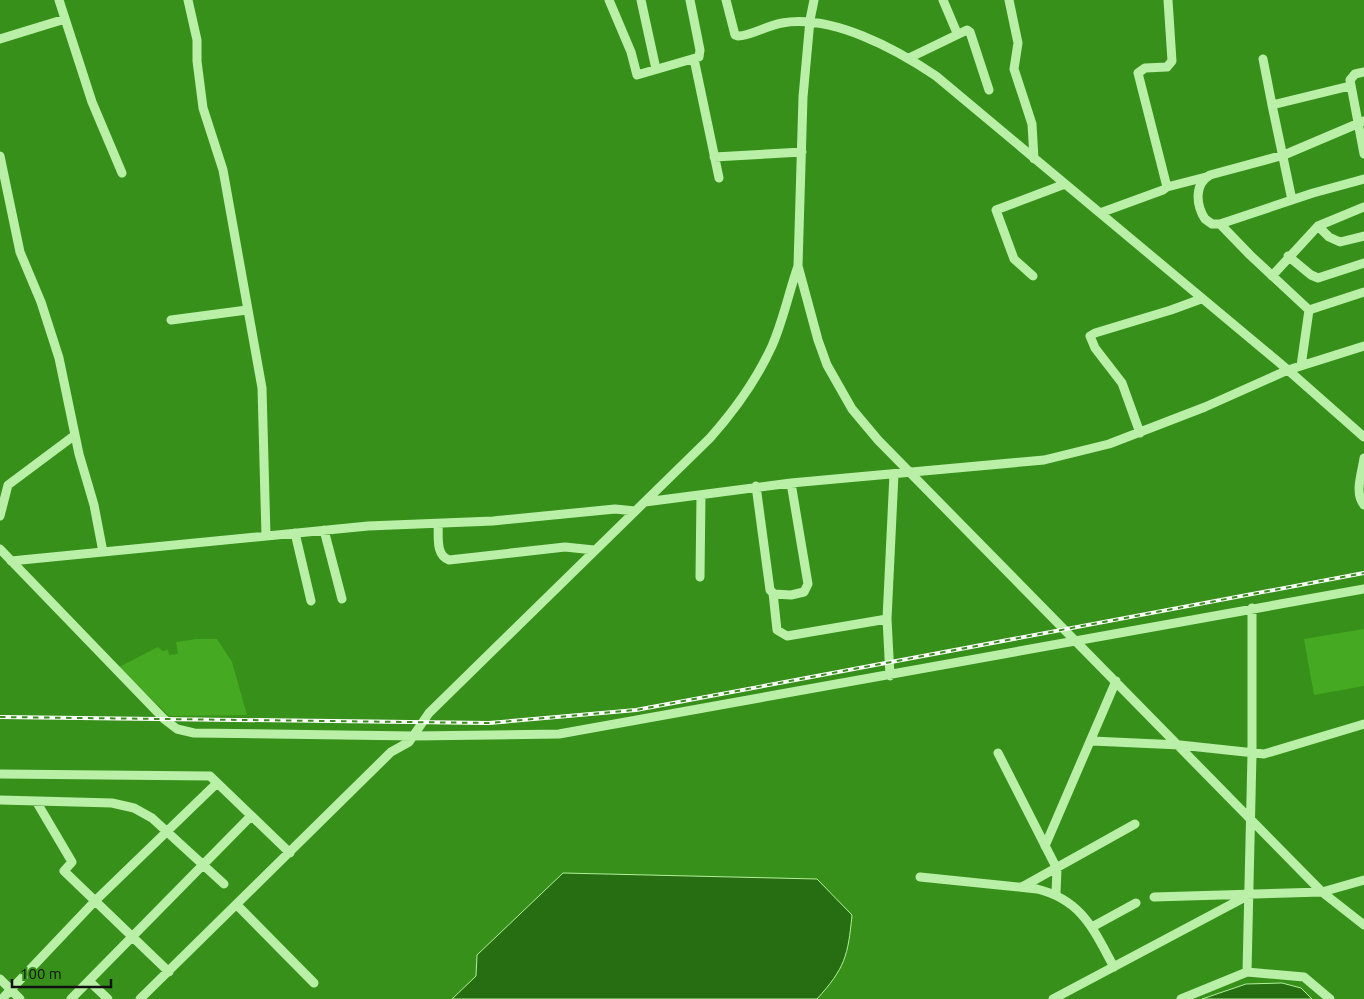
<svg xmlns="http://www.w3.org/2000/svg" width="1364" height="999" font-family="Ubuntu,sans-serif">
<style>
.green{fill:#45a922}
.water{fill:#276d11;stroke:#b2f19a}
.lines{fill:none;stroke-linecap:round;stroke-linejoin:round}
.minor{stroke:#baefa8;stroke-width:9}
.rail-casing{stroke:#fff;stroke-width:4}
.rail{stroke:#36901a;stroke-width:2;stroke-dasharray:5.5;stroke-linecap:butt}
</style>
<rect width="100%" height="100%" fill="#36901a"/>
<!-- green -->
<path class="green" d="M1364,629V686L1314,695L1304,639Z
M196,639H217L232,662L247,715L169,716L119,667L158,647L162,651L168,650L169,655L178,654L176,642Z"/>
<!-- water -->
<path class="water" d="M563,873L817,879L852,915C848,956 845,968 817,999H452L476,976L477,955Z
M1282,983L1301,988L1312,999H1202L1246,984Z"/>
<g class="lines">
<!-- minor -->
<path class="minor" d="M59,0L92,102L122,173
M188,0L197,40V61L203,108L223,170L262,388L266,536
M609,0L631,52L637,75L699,57L700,50L690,0
M641,0L656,69
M726,0L735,35L738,36C751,36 768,25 782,23C832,14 896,49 936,76L1288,370L1364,437
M814,0L810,20L803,97L798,266L818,340L827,365L852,409L878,440L1322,892L1364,925
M943,0L957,33
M1009,0L1018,43L1014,69L1032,124L1034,159
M0,39L65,19
M909,58L967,30L970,32L989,90
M694,59L719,178
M1263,59L1272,105L1350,86
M1364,72L1355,74L1350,80L1364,154
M1272,105L1292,200
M1364,121L1284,155L1210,175C1194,184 1196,205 1205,219L1212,224H1220L1313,193L1364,179
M0,156L20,252L41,302L59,358L79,454L94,505L103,552
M714,157L802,152
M1167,187L1206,177
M1100,213L1163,190L1167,187L1138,73L1145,68L1167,67L1172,61L1168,0
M1220,224L1250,255L1309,310
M1318,226L1329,237L1340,242L1364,236
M1288,256L1311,275L1318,278L1364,263
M1033,276L1014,259L996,210L1065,184
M1272,276L1318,226L1364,207
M171,320L247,310
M1301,366L1309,310L1364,292
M1140,433L1122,383L1095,348L1090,336L1095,333L1171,310L1201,299
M1364,458C1362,473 1354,493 1364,505
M756,486L770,590L774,594L791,595L804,592L808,584L791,483
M645,502L791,483L1044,460L1109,444L1205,407L1288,370L1364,346
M0,516L8,485L75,435
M438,524C439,536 435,555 449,560L565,547L594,550
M324,530L342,599
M295,533L311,601
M0,549L164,719L177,729L194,733L414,736L559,734L1364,589
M11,561L368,526L493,521L615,509L635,511
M700,577L701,495
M773,593L777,630L787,636L887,619
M890,676L887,619L894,474
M1092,741L1180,745L1264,754L1364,724
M998,753L1057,869L1056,893
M0,774L210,776L290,853
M0,800L112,803L134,808L152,818L224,884
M36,801L72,862L64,871L169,972
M1045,846L1116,681
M920,877L1037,889C1082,900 1093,929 1114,967
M1022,887L1135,824
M1154,897L1322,892L1364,880
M237,905L314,983
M1092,927L1136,903
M1247,972L1252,754V608
M0,979L20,999
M89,981L108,999
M2,999L95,901L217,783
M71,999L251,816
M140,999L391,752L409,742L429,713L481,662L710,438C735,410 756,381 772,346C783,321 789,292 798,266
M1053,999L1249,895
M1181,999L1247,972L1304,977L1330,999"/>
<!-- rail casing -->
<g class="rail-casing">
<path id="rail" d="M0,717L489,723L636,710L1364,573"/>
</g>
<!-- rail -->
<use href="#rail" class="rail"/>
</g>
<!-- scale -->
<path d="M12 979v8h99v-8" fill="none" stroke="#111111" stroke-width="2.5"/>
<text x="20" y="979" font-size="15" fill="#111111" stroke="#36901a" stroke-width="4" paint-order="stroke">100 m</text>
</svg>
